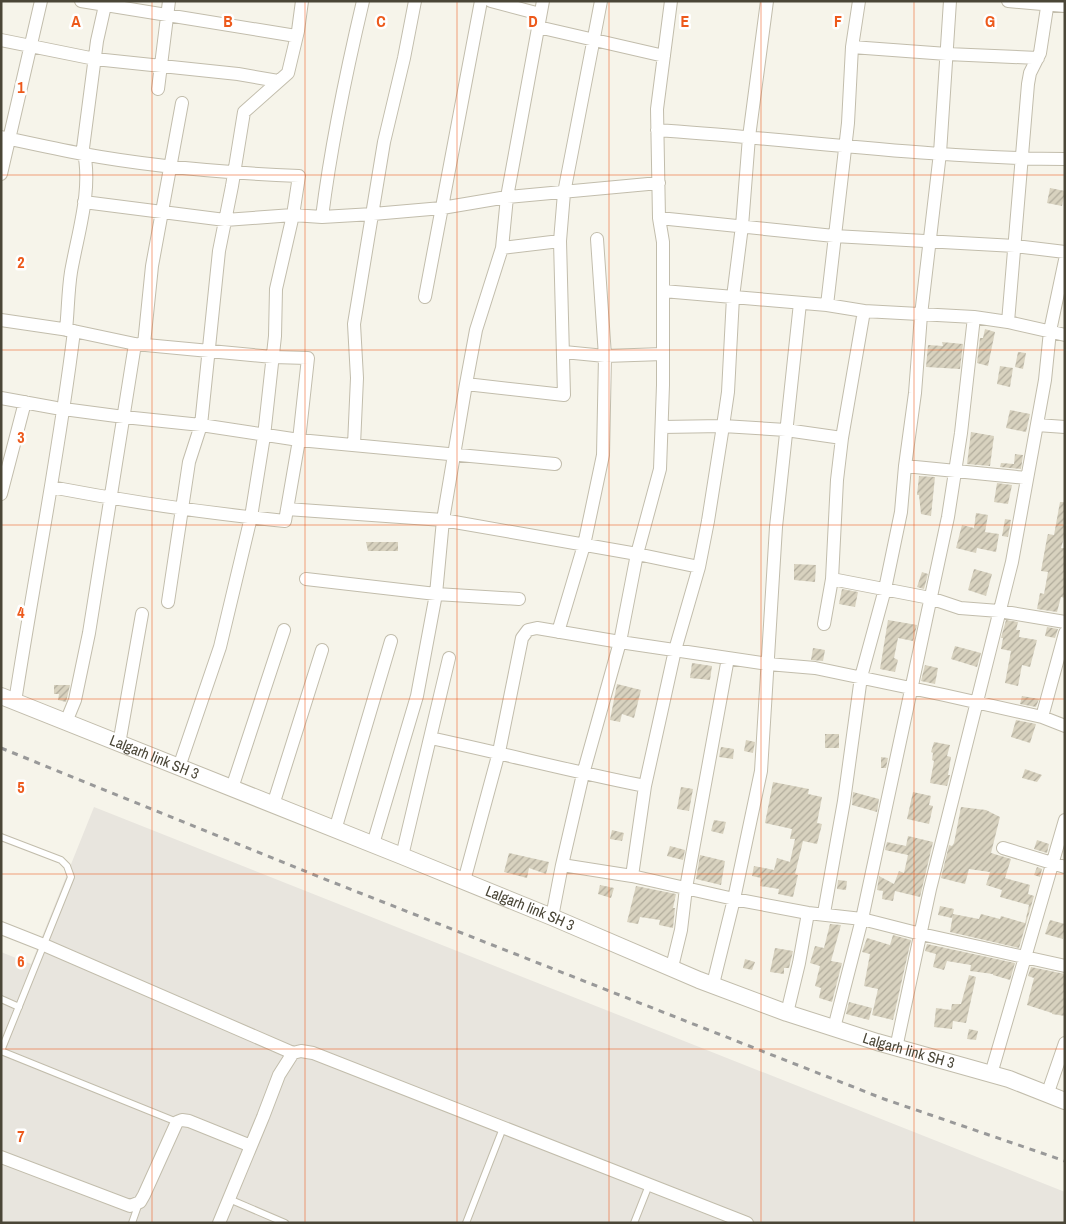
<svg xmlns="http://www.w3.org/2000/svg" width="1066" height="1224" font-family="'Archivo Narrow',sans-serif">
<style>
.industrial{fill:#e8e5de}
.building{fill:url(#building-hatch)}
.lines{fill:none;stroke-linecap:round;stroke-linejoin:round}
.service-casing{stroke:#c2bdac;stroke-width:8}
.minor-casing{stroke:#c2bdac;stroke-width:14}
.tertiary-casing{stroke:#c2bdac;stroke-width:18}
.service{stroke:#fff;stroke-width:6}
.minor{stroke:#fff;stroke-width:12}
.tertiary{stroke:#fff;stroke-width:16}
.rail{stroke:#999;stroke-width:3;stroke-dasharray:6 6;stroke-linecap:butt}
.grid{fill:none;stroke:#ed591b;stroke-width:1;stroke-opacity:0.55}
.labels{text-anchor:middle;stroke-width:5;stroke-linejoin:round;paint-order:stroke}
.street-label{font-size:15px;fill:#4a4637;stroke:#fff}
.grid-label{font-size:16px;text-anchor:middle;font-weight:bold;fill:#ed591b;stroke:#fff;stroke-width:5;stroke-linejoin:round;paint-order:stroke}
</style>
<defs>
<pattern id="building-hatch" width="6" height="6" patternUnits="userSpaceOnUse" patternTransform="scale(1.25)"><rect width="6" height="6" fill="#d8d2bf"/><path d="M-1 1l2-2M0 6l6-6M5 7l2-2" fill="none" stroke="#b1ac9c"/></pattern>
</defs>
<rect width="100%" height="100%" fill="#f6f4ea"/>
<!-- industrial -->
<path class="industrial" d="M94,807L1065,1192V1223H1V952L31,964Z"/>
<!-- building -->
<path class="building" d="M1050,188L1065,191L1062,206L1047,203Z
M985,329L995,332L988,366L977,363L980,338H983Z
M942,342L963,344L960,369L926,367L928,345L943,346Z
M1018,352L1026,353L1023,369L1015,367Z
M1000,366L1013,368L1010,387L997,384Z
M1010,410L1030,414L1026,432L1006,428Z
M971,432L994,436L990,466L967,464Z
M1015,454L1023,455L1021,469L1000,467L1001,463L1014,464Z
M919,476L935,477L931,516L921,514L919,495H917Z
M997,483L1012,485L1008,504L994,502Z
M1060,502H1065V534L1061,548H1065V598L1061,597L1057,612L1037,609L1040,593L1044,594L1048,572L1041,571L1047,538L1048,534L1054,535Z
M976,513L988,515L985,532L999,534L996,552L977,548L976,553L956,548L962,525L974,528Z
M1005,519L1011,520L1008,537L1002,536Z
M366,542H398V551H368Z
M794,564L816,565L815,582L794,580Z
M974,569L992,574L986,596L968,590Z
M922,572L928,574L924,589L917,587Z
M842,589L858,592L855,607L839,604Z
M888,620L917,625L913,641L898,638L894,658L898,660L895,672L880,669Z
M1006,620L1018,622L1016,630H1020L1019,637L1037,640L1030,667L1022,665L1018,686L1005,683L1011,651L1001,649L1003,638H1001Z
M1047,627L1058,629L1055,638L1045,636Z
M955,646L981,653L977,667L951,659Z
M813,648L825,650L823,661L811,660Z
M692,663L712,666L710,680L690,678Z
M925,665L938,668L935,684L921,681Z
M617,684L641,690L634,718L622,714L620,722L610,720Z
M54,685H70L66,702L58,700L59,694H54Z
M1022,696L1039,699L1036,707L1020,704Z
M1016,720L1036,724L1030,743L1011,737Z
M825,734H839V748H825Z
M746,740L755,742L753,753L744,751Z
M934,742L950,745L947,756L951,757L948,775H950L947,786L930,783L934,761L932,760L933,753L931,752Z
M721,747L734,749L733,759L719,757Z
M881,757L888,758L886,768H881Z
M1025,769L1042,775L1037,782L1022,778Z
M773,782L809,789L808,794L822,797L817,823L822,824L817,844L803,841L795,874L798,875L793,897L778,894L779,889L760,886L761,878L752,876L754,866L774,870L777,858L790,862L795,839H790L792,829L765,823Z
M681,787L693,789L689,811L677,809Z
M853,792L879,799L877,812L852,805Z
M913,792L931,796L929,805L933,806L929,824L907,819Z
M961,807L986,810L1000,817L991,853L1011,859L1005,878L1030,885L1028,894L1034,896L1019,948L950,932L953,914L979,919L981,914L1000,919L1001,916L1025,923L1029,905L1000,897L1002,890L986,885L990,872L969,869L965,884L941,878L949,845L952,846L954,843Z
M714,820L726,822L723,834L711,831Z
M612,830L624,833L622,841L610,839Z
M908,836L933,842L920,897L895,891L893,901L882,899L883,891L877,890L879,876L894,884L899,871L904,873L908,855L885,850L887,842L906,846Z
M1037,840L1049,844L1047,853L1034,849Z
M670,846L685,850L683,860L667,856Z
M509,853L549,862L546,874L529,868L527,878L504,872Z
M700,855L725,861L721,885L696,879Z
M1037,867L1042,869L1040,877L1034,875Z
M838,880L847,881L846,890L837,889Z
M600,885L614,888L611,898L598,894Z
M636,886L676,894L673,908H675L673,928L659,925L660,920L640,917L638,924L627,922Z
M940,906L954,909L952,918L938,915Z
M1050,920L1065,924L1063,939L1045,934Z
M830,924L841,925L831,961L842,963L832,1002L819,998L821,988L815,986L820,966L810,963L815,946L824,948Z
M893,935L911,940L893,1020L872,1015L878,989L864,986L870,954L862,952L867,938L890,945Z
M927,944L1015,963L1010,980L993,975V974L970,971L971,965L947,961L944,970L933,967L936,954L925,951Z
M775,948L793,951L789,968H784V974L770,972Z
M745,959L755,962L752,970L743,968Z
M1031,967L1065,974V1016L1052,1014V1013L1027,1005L1034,978L1028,976Z
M969,975L976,977L966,1023L953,1021L952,1029L934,1027L936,1008L951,1010L952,1004H961Z
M849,1002L872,1008L869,1020L846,1014Z
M969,1029L978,1031L976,1040L967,1039Z"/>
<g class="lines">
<!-- service casing -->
<g class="service-casing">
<path id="service" d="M1,837L61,860L67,866L71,877L1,1051
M1,999L19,1007
M1,1051L177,1122
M229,1199L285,1223
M132,1223L139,1203
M466,1223L503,1128
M634,1223L649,1185"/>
</g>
<!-- minor casing -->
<g class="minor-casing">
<path id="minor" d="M81,1L296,36
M491,1L540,14
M1008,1L1065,6
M538,27L664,56
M1,40L95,59L238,74L278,81
M852,47L947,54L1038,58
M158,89L169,1
M657,130C793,139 928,158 1065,159
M1,137C29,143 56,149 83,154C154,167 227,173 299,176L293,215L276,289L275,336L264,436L251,517L220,647L179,767
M1,174L41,1
M84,202L225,220L293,215L322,217L373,214L442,208L507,197L659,183
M322,217C331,144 346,73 363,1
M659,218L834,236L1015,246L1065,252
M502,248L560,241
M663,291L827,305L864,311L974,317L1008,322L1065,335
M425,297L481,1
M827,305L848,123L852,47L859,1
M1,320L69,330L135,344L273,357L308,358L299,440L285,521C207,513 129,502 51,487
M1008,322L1028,84L1030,73L1040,53L1048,1
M66,330C68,311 68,291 71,272C78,232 93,188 83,148L97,41L106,1
M144,344L152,266L182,103
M564,352L605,356L663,354
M466,384L564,395L560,241L564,193L601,1
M1,398L56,408L124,417L201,425L299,440L555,464
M1037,425L1065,427
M662,427L723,426L786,430L842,438
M354,445L357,378L354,324L384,142L404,58L415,1
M905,466L1027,478
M1,494L25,402
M287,509L443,520L637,554L699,567
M306,579L436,594L519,599
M832,579L930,598L960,608L999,611L1065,622
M168,602L189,462L201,425L219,251L232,186L244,112L288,73L298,31L302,1
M824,624L832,579L837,480L842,438L864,311
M558,632L584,545L603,455L605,356L597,239
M15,702C34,578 59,455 74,331
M1042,717L1065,633
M66,722L75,700L89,633L135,344
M430,738C502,753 573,772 645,786L632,876
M119,744L142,614
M645,786L675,650L699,567L708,521L723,426L728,392L733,297L742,226L749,137L767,1
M232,788L284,630
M273,805L322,650
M335,830L391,641
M373,844L417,696L436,594L443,520L466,384L476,330L502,248L507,197L543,1
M1003,848L1065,867
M402,856L449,658
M562,865L632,876L734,899L808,913L862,919L921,934L1065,966
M464,881L499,752L522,638L528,630L537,628L620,642L768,664L815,668L944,695L1042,717L1065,726
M824,913L844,801L861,677L885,589L901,512L905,466L915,393L921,315L940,153L950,1
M552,917L562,865L583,774L620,642L637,554L660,469L663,385V242L659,218L657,109L671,1
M1,928L44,945L293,1053
M672,967L681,930L686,888L728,658
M713,984L734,899L761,771L776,527L800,303
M787,1013L799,963L808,913
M834,1028L862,919L948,517L961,433L974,317
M896,1048L930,889L1012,562L1045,380L1050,331L1065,260
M991,1074L1065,820
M1047,1095L1065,1043
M1,1157L130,1206L140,1202L144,1195L177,1122L182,1120L189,1121L251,1146
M219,1223L263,1117L279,1075L293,1053L301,1051L313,1053L747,1223"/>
</g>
<!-- tertiary casing -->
<g class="tertiary-casing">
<g id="tertiary">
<path id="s1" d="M1,696L402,856L552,917L699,980L787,1013L877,1042L1009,1079L1065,1101"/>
</g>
</g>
<!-- service -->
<use href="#service" class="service"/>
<!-- minor -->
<use href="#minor" class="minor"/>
<!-- tertiary -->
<use href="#tertiary" class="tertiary"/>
<!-- rail -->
<path class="rail" d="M1,748L322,878L884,1099L1065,1161"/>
</g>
<!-- grid -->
<path class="grid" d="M152,1V1223M305,1V1223M457,1V1223M609,1V1223M761,1V1223M914,1V1223M1,175H1065M1,350H1065M1,525H1065M1,699H1065M1,874H1065M1,1049H1065"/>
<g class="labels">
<!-- street labels -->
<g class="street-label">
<text dy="5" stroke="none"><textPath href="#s1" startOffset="165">Lalgarh link SH 3</textPath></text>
<text dy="5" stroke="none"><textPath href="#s1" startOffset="570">Lalgarh link SH 3</textPath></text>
<text dy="5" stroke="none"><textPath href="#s1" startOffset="975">Lalgarh link SH 3</textPath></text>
</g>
</g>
<g class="grid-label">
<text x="76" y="27">A</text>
<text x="228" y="27">B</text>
<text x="381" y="27">C</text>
<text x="533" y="27">D</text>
<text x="685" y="27">E</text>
<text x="838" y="27">F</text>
<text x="990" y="27">G</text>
<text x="21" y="93">1</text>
<text x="21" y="268">2</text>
<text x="21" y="443">3</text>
<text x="21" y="618">4</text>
<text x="21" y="793">5</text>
<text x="21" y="967">6</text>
<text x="21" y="1142">7</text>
</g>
<!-- border -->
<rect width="1066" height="1224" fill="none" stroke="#4a4637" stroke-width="5"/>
</svg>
